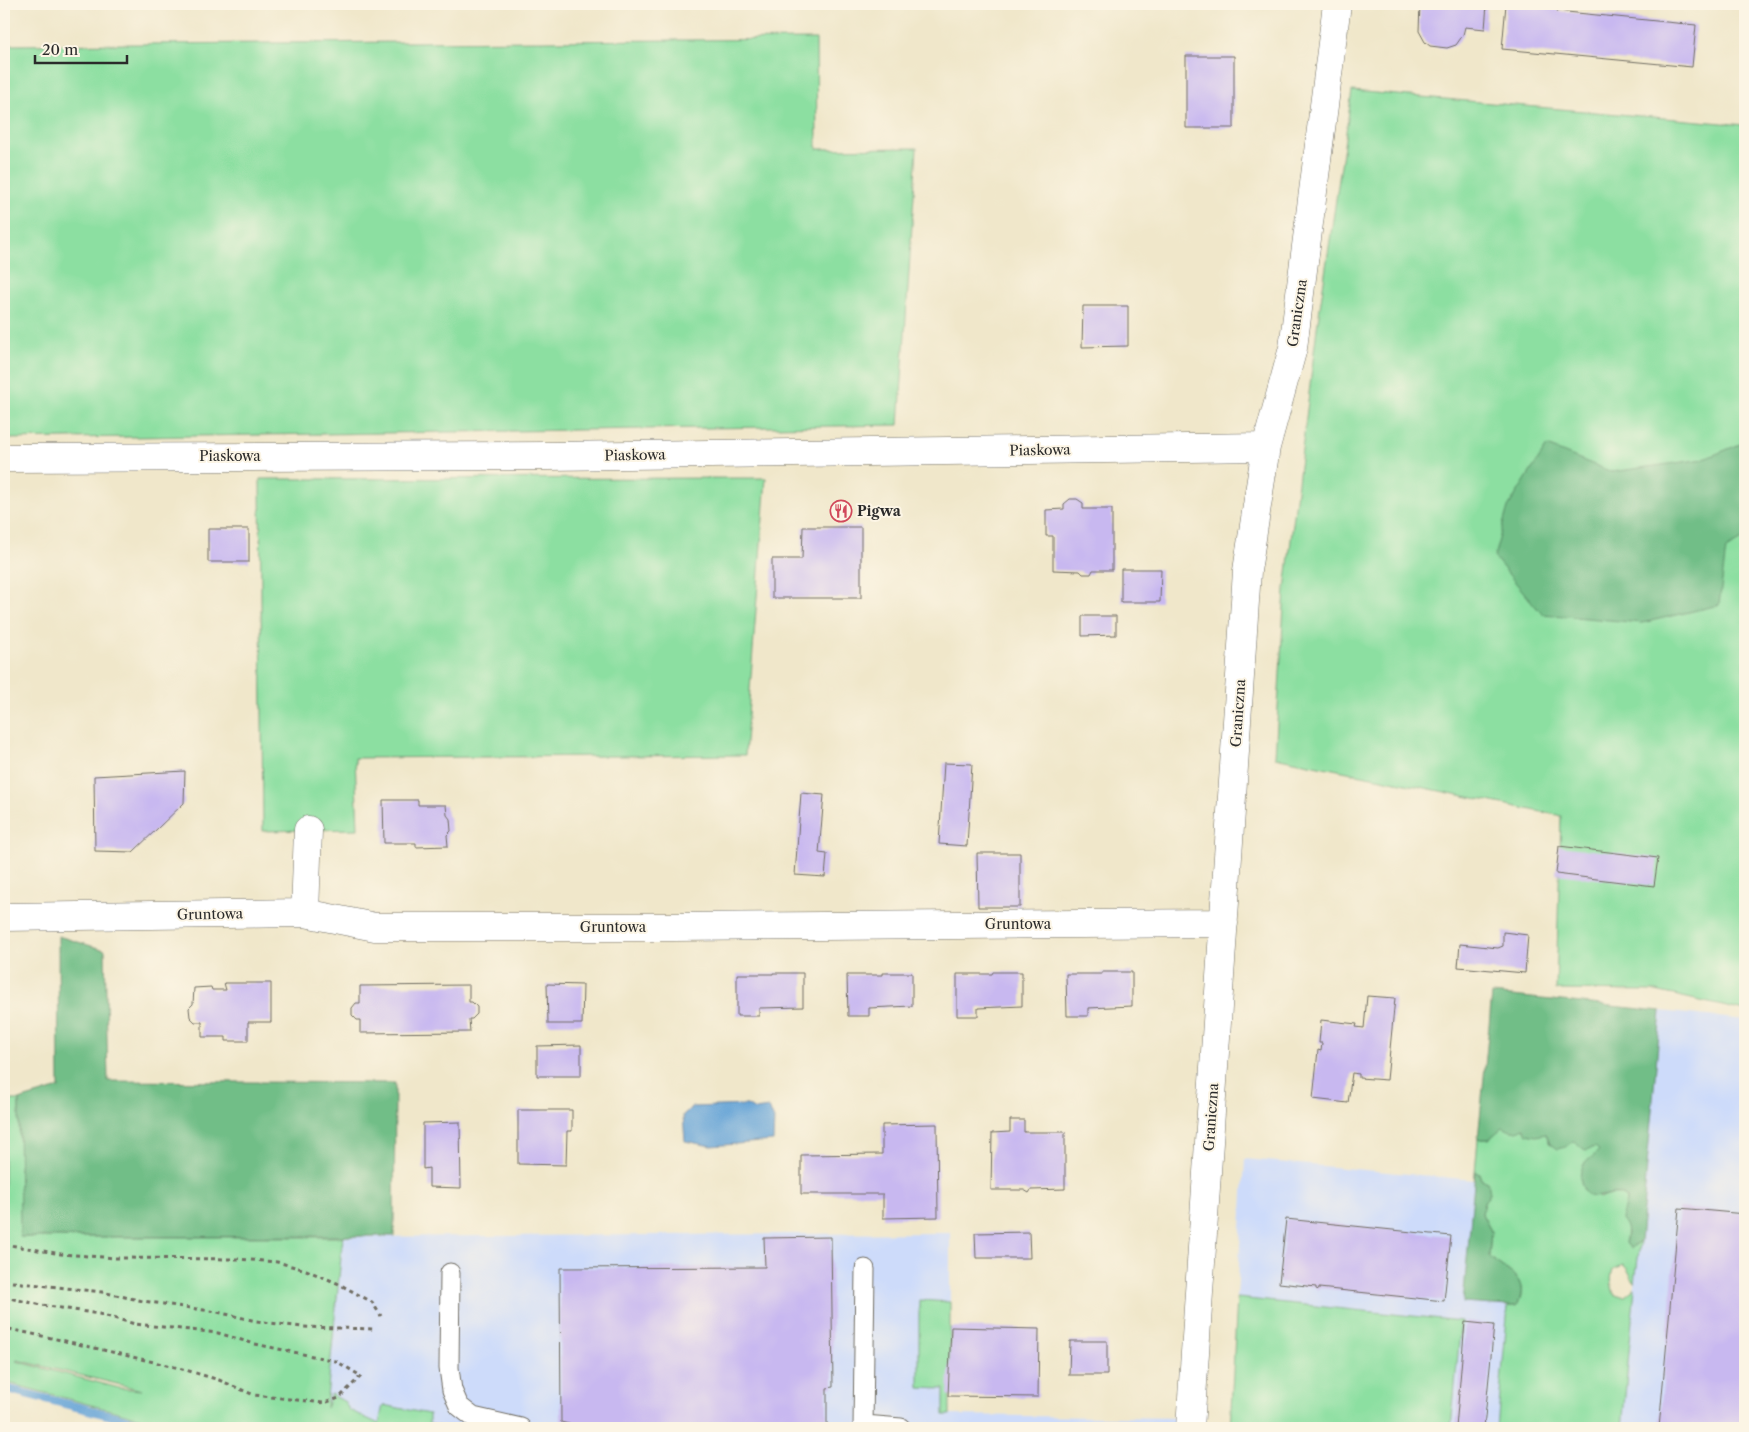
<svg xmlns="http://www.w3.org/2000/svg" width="1749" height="1432" font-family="'Libre Caslon Text',serif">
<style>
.built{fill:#cddbfa}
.green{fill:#8cdfa1;stroke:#5c8566;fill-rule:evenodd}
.forest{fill:#71be87;stroke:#4e7459}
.water{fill:#66a4d7;stroke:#486881}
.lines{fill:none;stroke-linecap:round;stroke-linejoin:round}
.stream{stroke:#66a4d7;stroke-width:9}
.building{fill:#c8b8f0}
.lane-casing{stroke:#706d63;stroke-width:21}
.street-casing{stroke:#706d63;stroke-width:29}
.path{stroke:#706d63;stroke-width:3;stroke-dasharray:4 4;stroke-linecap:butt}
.lane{stroke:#fff;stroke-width:19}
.street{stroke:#fff;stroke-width:28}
.labels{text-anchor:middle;stroke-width:4;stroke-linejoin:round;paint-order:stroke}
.street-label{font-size:14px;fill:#2b2b2b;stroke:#fcf5e5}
.poi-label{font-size:14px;font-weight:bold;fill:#2b2b2b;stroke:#fcf5e5;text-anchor:start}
</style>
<rect width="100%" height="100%" fill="#fcf5e5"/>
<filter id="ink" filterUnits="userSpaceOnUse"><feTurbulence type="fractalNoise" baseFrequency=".02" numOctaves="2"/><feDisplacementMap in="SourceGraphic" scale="10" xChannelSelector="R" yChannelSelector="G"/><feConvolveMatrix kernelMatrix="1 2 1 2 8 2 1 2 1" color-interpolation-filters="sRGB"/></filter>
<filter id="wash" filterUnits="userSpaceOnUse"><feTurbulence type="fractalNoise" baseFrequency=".0096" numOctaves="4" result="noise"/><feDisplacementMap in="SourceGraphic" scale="20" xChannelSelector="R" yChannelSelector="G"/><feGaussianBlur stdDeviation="1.12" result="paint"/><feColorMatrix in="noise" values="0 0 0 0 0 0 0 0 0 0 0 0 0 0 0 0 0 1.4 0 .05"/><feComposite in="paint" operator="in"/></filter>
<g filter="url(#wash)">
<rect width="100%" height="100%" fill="#f0e7ca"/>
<!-- built -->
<path class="built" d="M1661,1011L1745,1020V1428H1451L1461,1321L1237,1298L1245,1159L1474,1180L1463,1303L1632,1316Z
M950,1233V1415L1183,1418L1182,1428H324L343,1237Z"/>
<!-- green -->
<path class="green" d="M816,39L817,149L917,148L899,425L4,439V45Z
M1352,91L1745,125V1011L1656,991L1556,990L1561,816L1275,757L1285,589L1317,328Z
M766,478L745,755L355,758L358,829L263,831L260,479Z
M4,1100H19L21,1237H343L326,1408L331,1394L345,1402L349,1410L379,1424L383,1405L429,1414V1424L446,1428H178L4,1382ZM16,1361L17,1360L142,1390L119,1388Z
M1503,1126L1524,1128L1546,1134L1550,1144L1566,1147L1574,1141L1595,1146L1600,1150L1594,1158L1583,1165L1599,1198C1610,1194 1617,1191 1627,1198C1623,1213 1629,1228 1625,1243L1636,1245L1640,1242L1635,1283C1630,1277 1630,1270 1623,1265L1613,1269C1610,1279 1611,1286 1615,1296H1625L1635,1288L1622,1428H1497L1508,1306H1517C1532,1276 1504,1272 1489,1256L1491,1231L1482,1214L1484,1203L1490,1193L1481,1179L1479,1173L1475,1172L1478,1139H1489Z
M1237,1298L1461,1321L1451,1428H1230Z
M919,1300L950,1302V1415H944V1389L919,1388Z"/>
<!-- forest -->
<path class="forest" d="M1745,442V538L1726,549L1719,605L1642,623L1542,614L1494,557L1508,507L1547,446L1612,472L1704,459Z
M58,936L105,950L108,1081L395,1083L394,1236L20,1237L19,1100L59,1088Z
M1492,994L1661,1011L1640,1242L1631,1248L1625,1243C1628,1233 1628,1228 1621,1219L1627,1198C1626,1197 1621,1194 1620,1194C1607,1190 1587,1209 1581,1182C1580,1176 1580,1172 1583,1166C1585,1161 1595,1156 1599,1150L1595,1147L1585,1150L1574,1141L1566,1147L1557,1149L1550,1144L1546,1134L1536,1136L1527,1134L1524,1128C1515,1133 1511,1132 1503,1127L1489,1139H1478Z
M1475,1172L1479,1173L1481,1179L1488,1182L1490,1193L1484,1203L1482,1214L1491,1231L1489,1256C1504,1272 1532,1276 1517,1306H1508L1463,1303Z"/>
<!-- water -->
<path class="water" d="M747,1105L755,1110L769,1108L774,1119L773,1141L711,1146L685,1141L683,1115L692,1107Z"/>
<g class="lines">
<!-- stream -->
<path class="stream" d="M4,1388L159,1428"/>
</g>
<g id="blocks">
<!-- building -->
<path class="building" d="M1420,4H1487L1485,29L1465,27L1463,35L1456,45L1447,48L1430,46L1425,42L1419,31Z
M1506,4H1567V9L1558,8L1557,11L1696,25L1692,67L1502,49Z
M1186,56H1234V128H1186Z
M1083,306H1128V346L1082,347Z
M1070,499H1077L1083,503V509H1112V570H1093L1091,574H1083L1080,571L1053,570V536H1046V510L1064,509V504Z
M803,527H861V598H772V559H802Z
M208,529H249V562H208Z
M1121,569H1161L1160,602H1121Z
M1082,616H1116V635L1082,636Z
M944,763L972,764L967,846L939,844Z
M185,771L184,803L133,852L95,851L94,776Z
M801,793L824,795L819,853L827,854L825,877L795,875Z
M383,800H418V805H446L447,815L450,819L451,831L447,835L448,846L416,847V843H384Z
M1559,846L1658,858L1654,886L1556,874Z
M977,853H1020V907H978Z
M1503,932L1528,935L1525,973L1458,967L1460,944L1498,948L1503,946Z
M993,972H1022V1006L978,1008V1016H957V974H992Z
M1102,972H1132V1006L1088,1008V1016H1067L1066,974H1102Z
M773,973H803V1007L759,1008V1016H737V974H773Z
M883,973H912V1006L869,1008V1016H848L847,975H883Z
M224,983H271V1022H248V1041H226V1037H202V1022H195L190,1017L189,1008L193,1004L194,988L211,987L212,990H226Z
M547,984L583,985L582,1024H548Z
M469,985V1002H472L477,1007V1014L472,1019H469L470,1032L360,1033V1020H357L352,1015V1008L356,1003H360V986Z
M1367,996L1395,998L1387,1080L1359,1078V1074L1352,1073L1348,1103L1313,1099L1318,1050L1321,1051L1322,1043H1319L1321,1020L1357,1024L1356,1027L1364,1028Z
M581,1045V1076H537V1046Z
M518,1110H572V1131H567L566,1165L518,1164Z
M1010,1120H1024V1132H1065V1189L1031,1190L1029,1193L1024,1190H991L992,1133L1010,1132Z
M460,1122L461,1188L429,1187V1168L423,1169V1123Z
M937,1124L938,1217L883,1218V1194H801V1155L882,1154V1125Z
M1679,1208L1745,1214V1428H1659Z
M1286,1219L1451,1236L1444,1301L1319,1288V1290L1316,1289V1287L1279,1283Z
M1029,1232L1030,1258H976L975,1233Z
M831,1237L833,1387L827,1388V1428H584L561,1422L560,1268L765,1267L764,1238Z
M1465,1322L1494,1325L1484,1428H1456Z
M951,1327L1039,1329L1038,1397L948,1396Z
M1070,1341H1107V1375H1069Z"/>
</g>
</g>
<g filter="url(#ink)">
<use href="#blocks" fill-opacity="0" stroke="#706d63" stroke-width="1"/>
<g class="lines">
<!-- lane casing -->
<g class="lane-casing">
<path id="lane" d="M450,1273L449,1368L452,1390L459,1406L473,1417L521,1428
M864,1425L901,1428
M863,1428L865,1269"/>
</g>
<!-- street casing -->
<g class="street-casing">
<path id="street" d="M4,458L549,456L1266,447
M305,913L308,830
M4,917L305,913L375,927H673L1224,923
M1190,1428L1247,571L1266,447L1293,348L1337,4"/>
</g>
<!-- path -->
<path class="path" d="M4,1244L61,1254L116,1258L238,1259L277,1262L306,1270L337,1283L372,1302L381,1316
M4,1281L102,1292L143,1301L217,1312L256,1321L302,1327L374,1329
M4,1297L42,1305L99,1314L135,1324L218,1333L255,1344L336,1361L361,1376L339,1398L324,1403L254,1395L219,1380L179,1368L61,1340L4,1328"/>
<!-- lane -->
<use href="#lane" class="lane"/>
<!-- street -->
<use href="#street" class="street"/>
</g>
</g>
<!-- icons -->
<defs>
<g id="restaurant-ring" transform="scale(1.125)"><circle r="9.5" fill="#fcf5e5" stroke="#d1495b" stroke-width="1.5"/><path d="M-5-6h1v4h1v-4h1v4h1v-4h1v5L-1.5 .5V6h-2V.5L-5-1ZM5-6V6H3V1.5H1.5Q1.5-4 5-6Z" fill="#d1495b"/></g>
</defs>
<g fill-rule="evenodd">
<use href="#restaurant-ring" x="841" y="511"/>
</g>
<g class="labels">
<!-- street labels -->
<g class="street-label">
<text transform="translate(1297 313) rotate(-82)" y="5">Graniczna</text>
<text transform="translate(1040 450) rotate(-1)" y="5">Piaskowa</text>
<text transform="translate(635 455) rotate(-1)" y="5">Piaskowa</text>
<text x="230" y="461">Piaskowa</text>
<text transform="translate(1238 713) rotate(-86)" y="5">Graniczna</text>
<text transform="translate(210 914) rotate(-1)" y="5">Gruntowa</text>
<text x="1018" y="929">Gruntowa</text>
<text x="613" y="932">Gruntowa</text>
<text transform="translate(1211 1117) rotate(-86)" y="5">Graniczna</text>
</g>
<!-- poi labels -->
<g class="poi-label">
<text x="857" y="516">Pigwa</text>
</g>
</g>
<!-- margin -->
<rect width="1749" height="1432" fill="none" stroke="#fcf5e5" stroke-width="20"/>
<!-- scale -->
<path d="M35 55v8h92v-8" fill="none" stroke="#2b2b2b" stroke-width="2.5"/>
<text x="42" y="55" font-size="15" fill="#2b2b2b" stroke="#fcf5e5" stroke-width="4" paint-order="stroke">20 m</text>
</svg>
